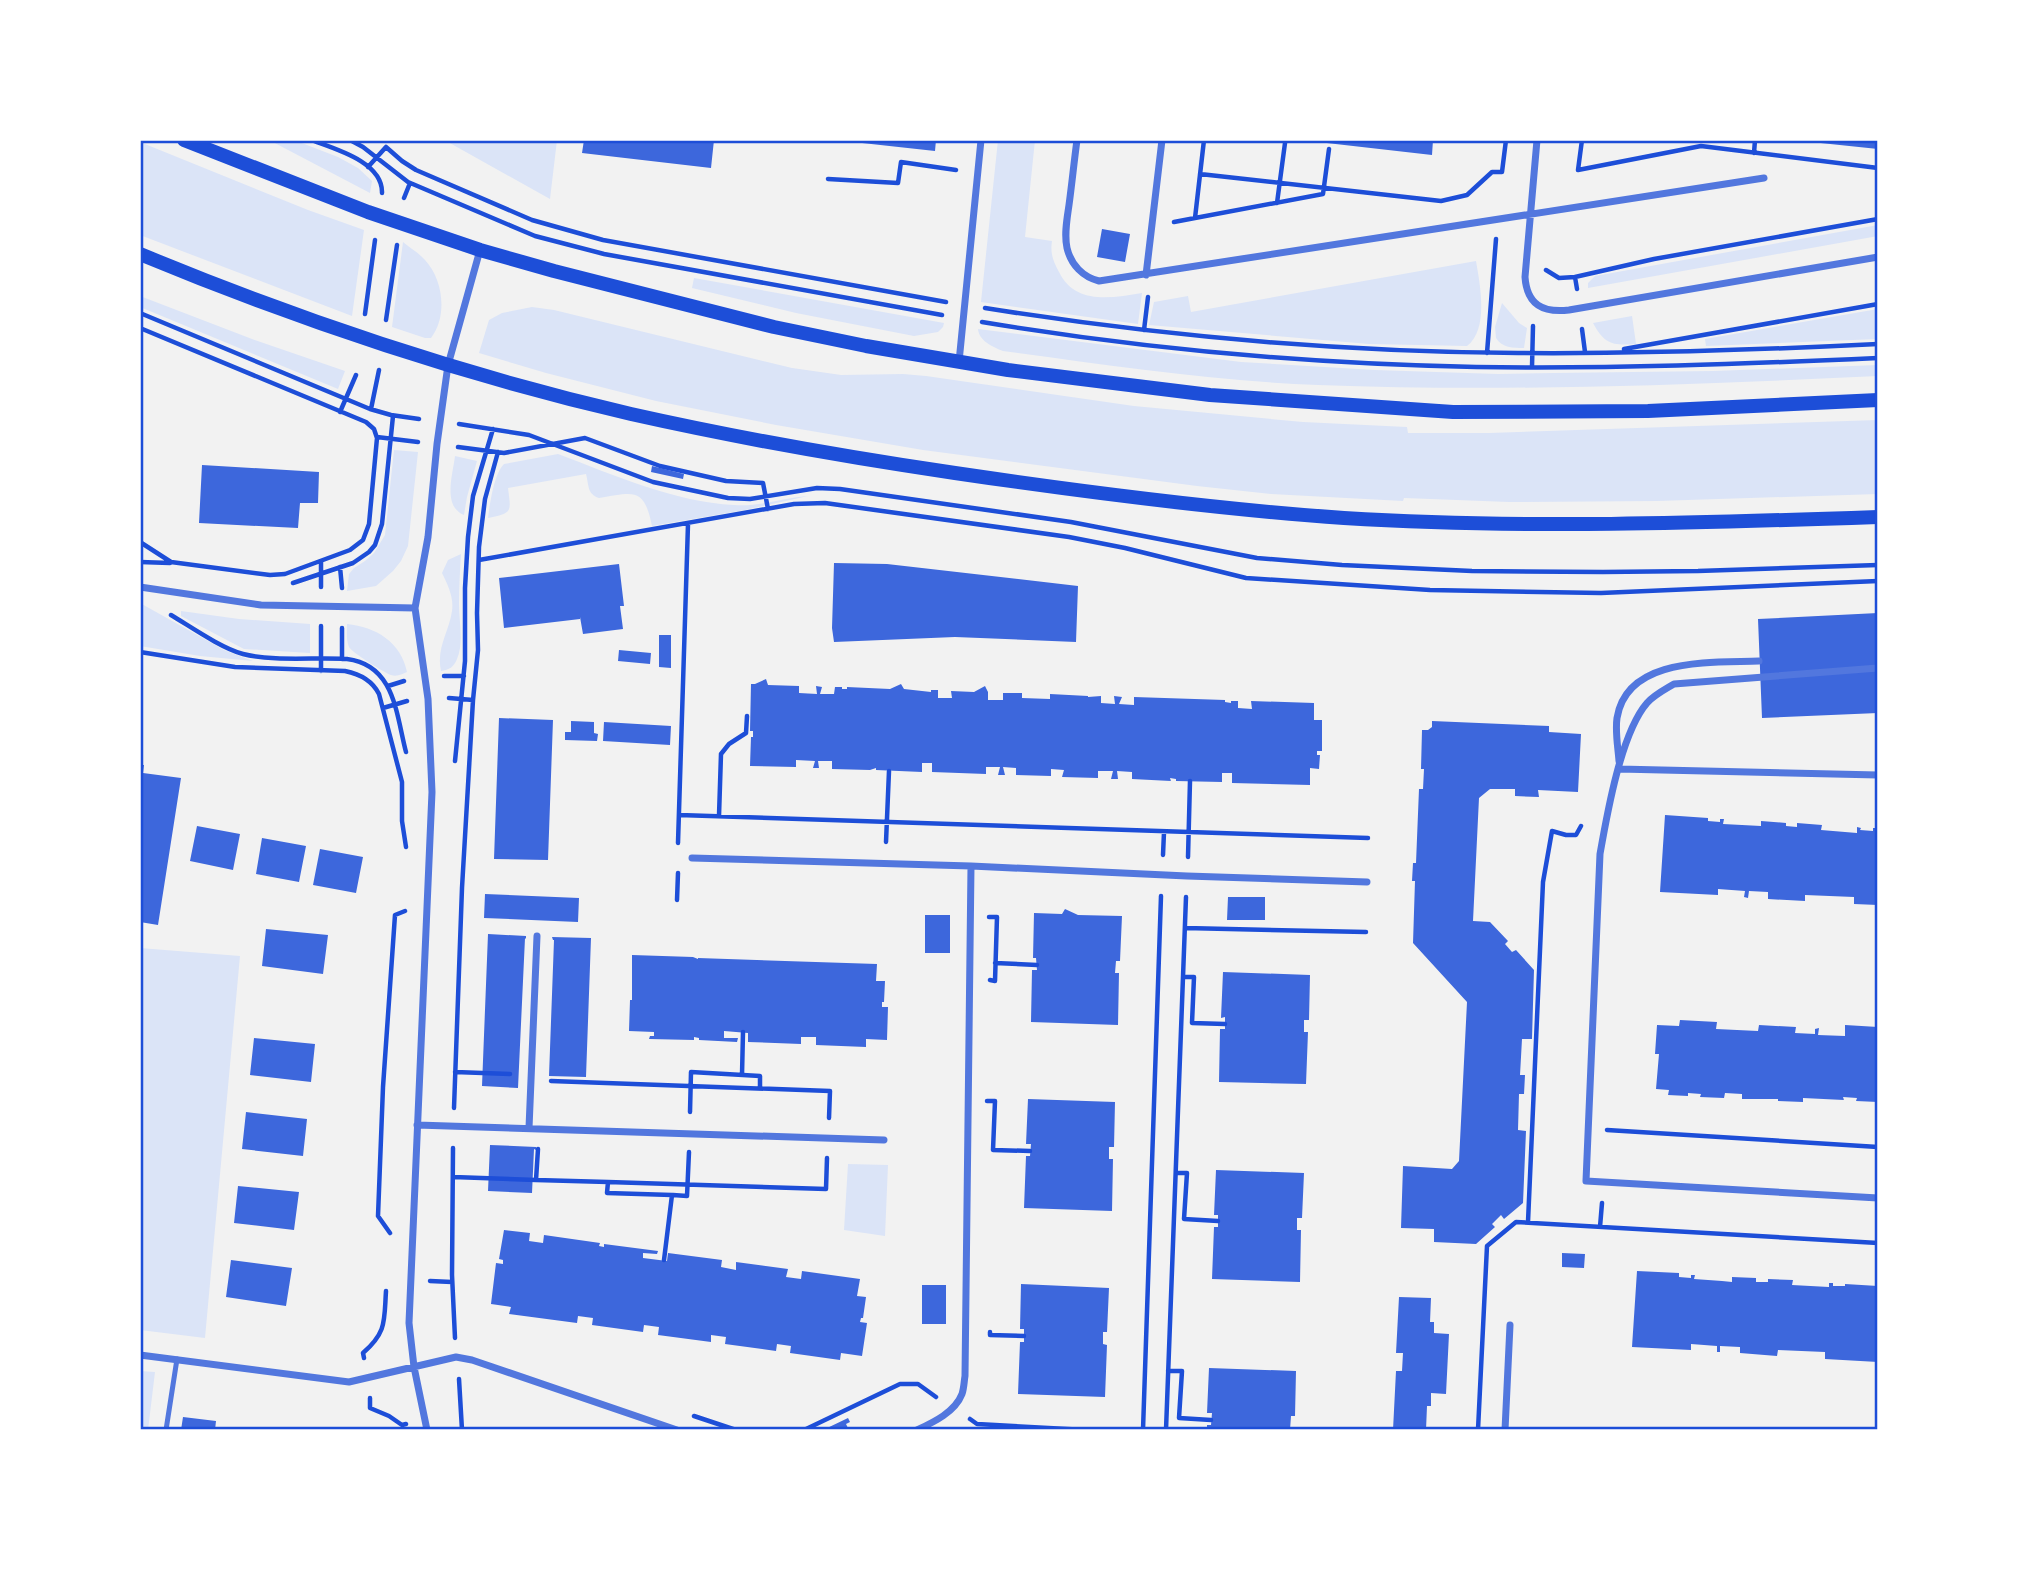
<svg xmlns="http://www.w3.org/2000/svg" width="2018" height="1570" font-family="'Zilla Slab',serif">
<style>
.green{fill:#dbe4f7}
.building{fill:#3d67dc}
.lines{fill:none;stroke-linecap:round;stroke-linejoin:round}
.path{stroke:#1d4ed8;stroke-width:4.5}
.service{stroke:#5277de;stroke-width:5}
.minor{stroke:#5277de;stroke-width:7}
.secondary{stroke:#1d4ed8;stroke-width:14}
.neatline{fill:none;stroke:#1d4ed8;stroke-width:2.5}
</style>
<rect width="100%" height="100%" fill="#f2f2f2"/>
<!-- green -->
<path class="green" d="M269,140H294L338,157L358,168L372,181L370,193Z
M443,140H557L550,199L448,142Z
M998,140H1035L1025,237L1052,241C1050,253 1053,261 1059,272C1075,305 1111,298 1142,293L1138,324L981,302Z
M140,142L308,210L364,230L352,316L140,235Z
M1878,225V236L1588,288V283L1595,276Z
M403,242C410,248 419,253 425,260C443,279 448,316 431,338H425L392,327Z
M1476,261C1480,285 1489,329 1467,346L1369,344L1149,325L1154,302L1188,296L1191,312Z
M694,278L944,323L943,327L938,332L914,336L796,313L692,288Z
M140,296L252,339L345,371L338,389L140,307Z
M1502,303L1519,323L1527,328L1524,348C1513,348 1502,348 1496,338L1495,327Z
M532,307L554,310L792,368L841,375L903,374L926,376L1134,406L1303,422L1407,427L1408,433H1489L1878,420V494L1657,501L1509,502L1404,498L1403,501L1271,494L1197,486L923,450L776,425L656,401L546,373L479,353L489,320L502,313Z
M1878,309V339L1706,346L1705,339Z
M1632,316L1636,344C1613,346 1604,344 1593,323Z
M978,329L1241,362L1375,370L1498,374L1554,373L1713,371L1878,365V376C1691,385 1505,392 1318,385C1213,381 1107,365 1003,351C993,347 979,341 978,329Z
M394,450L418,452L408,546L401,561L393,571L376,586L347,591L349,574L354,568L365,561L374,553L385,535Z
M558,454C614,475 674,502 734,505C759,507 783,498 808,496L745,510L652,526C644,486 633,493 599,498C587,494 589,485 586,474L508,488C511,512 513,513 488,518C490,503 494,474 504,464Z
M455,456L477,461L467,497L464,515C442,506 453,474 455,456Z
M461,554C460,571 459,587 459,604C459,621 464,643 457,659C454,667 449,670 441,671C436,648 449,632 452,611C454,598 448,585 442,573L448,560Z
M140,603L224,650L253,661L200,656L140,646Z
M181,611L239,619L310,624V653L244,649L181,616Z
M347,624C376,627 401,642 407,672C402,674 397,677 391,675C385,673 351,652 349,647C346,640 347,631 347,624Z
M140,948L240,956L205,1338L140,1330Z
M848,1164L888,1165L885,1236L844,1230Z
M140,1371L155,1372L148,1430H140Z"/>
<!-- building -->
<path class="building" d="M584,140H714L711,168L582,153Z
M853,140H936L935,151L853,142Z
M1318,140H1433L1432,155L1318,142Z
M1812,140H1878V149L1811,142Z
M1102,229L1130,234L1125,262L1097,257Z
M202,465L319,472L318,503H300L298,528L199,523Z
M652,466L684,474L683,479L651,472Z
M834,563L887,564L1078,586L1076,642L955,637L834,642L832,628Z
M619,564L624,606H620L623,629L583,634L580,617V619L504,628L499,578Z
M1878,613V713L1762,718L1758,619Z
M659,635H671V668L659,667Z
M619,650L651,653L650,664L618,661Z
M766,679L768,685L799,686V693L817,694L816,686L822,687L820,694H834L835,687H842V689H847V687L890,689L901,684L904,689L931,692V690H938V698H952L951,691L974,692L985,686L988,692V700H1003V693H1022V698L1050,699V694L1088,696V697L1101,696V703L1115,704L1114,696L1122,697L1119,704L1134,705V697L1225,700V702L1231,703V701H1238V708L1252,709L1251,701L1314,703V720H1322V751H1317V755H1320L1319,769L1310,768V785L1232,783V773H1222V782L1176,781V779L1170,778L1171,781L1132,779V772L1117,771L1118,779H1111L1113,771H1098V778L1062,777L1064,770L1051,769V776L1016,775V768L1003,767L1005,775H998L1000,767H986V774L932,772V763H922V772L876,770V768L870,770L832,769V761H818L819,768H813L815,761L796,760V767L750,766L751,737H753V731H750L751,684H755Z
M499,718L553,720L548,860L494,859Z
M571,721L594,722V733L598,734L597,741L565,740V732H571Z
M1432,721L1549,726V732L1581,734L1578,792L1538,790L1539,797L1515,796V789H1490L1479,798L1473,921L1490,922L1508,941L1505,944L1512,952L1516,950L1534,970L1532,1039H1522L1520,1075H1525L1524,1094H1519L1518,1130L1526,1131L1523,1203L1504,1219L1501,1215L1492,1224L1495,1227L1476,1244L1434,1242V1229L1401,1228L1403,1166L1452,1169L1459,1161L1467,1002L1413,943L1415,881H1412L1413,863H1416L1419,789H1423L1424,769H1421L1422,730H1428L1432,727Z
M604,722L671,726L670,745L603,741Z
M140,765H144L143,773L181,778L158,925L140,922V837L142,838L143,828L140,827Z
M1665,815L1708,818V821L1720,822V819H1724L1723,824L1761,826V821L1786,823V826L1797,827V823L1822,825L1821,830L1857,833V827L1861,828L1860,830L1873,831V828H1878V905L1854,904V897L1805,895V901L1768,899V892L1749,891L1748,898L1744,897L1745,891L1718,889V895L1660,892Z
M197,826L240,834L233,870L190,861Z
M262,838L306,846L299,882L256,874Z
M320,849L363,857L356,893L313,885Z
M485,894L579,898L578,922L484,918Z
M1228,897H1265V920H1227Z
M1065,909L1078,915L1122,916L1120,961H1116L1115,973H1119L1118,1025L1031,1022L1032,970H1037L1036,958H1033L1034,913L1062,914Z
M925,915H950V953H925Z
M266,929L328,935L323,974L262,966Z
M488,934L526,936V939L525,938L518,1088L482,1086Z
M552,937L591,938L586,1077L549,1076L554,940H553Z
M632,955L693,957L698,959V958L877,964L876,981H885L884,1002H882V1007H888L887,1040L866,1039V1047L816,1045V1037H801V1044L748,1042V1033L724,1031V1038H738L737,1042L699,1040V1038L694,1037V1040L649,1039L650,1036H654V1032L629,1031L630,1000H632Z
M1223,972L1310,975L1309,1020H1304V1032H1308L1306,1084L1219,1082L1220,1029H1225V1017L1221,1018Z
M1680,1020L1717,1022L1716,1029L1758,1031L1759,1025L1796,1027L1795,1033L1815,1034V1029L1819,1028L1818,1035L1845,1036V1025L1878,1027V1102L1856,1101L1857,1098L1843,1097L1844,1100L1803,1098V1102L1778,1101V1099H1742V1094L1725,1093L1724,1098L1700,1097L1701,1094L1688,1093V1096L1668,1095L1669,1090L1656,1089L1659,1054H1655L1657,1025L1679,1026Z
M254,1038L315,1044L311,1082L250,1075Z
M1028,1099L1115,1102L1114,1147H1109V1159H1113L1112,1211L1024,1208L1026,1156H1030L1031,1144H1026Z
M246,1112L307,1119L303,1156L242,1149Z
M490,1145L536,1147V1150L534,1149L532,1193L488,1191Z
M1216,1170L1304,1173L1302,1218H1297V1230H1301L1300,1282L1212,1279L1214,1227H1218V1215H1214Z
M238,1186L299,1192L294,1230L234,1223Z
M504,1230L530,1233L529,1241L543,1243L544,1235L600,1243L599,1246L604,1247V1244L658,1251L657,1254L643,1253V1258L667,1261L668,1253L722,1260L721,1267L736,1270V1262L788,1269L786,1277L801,1279L802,1271L860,1279L857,1296L866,1297L863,1318H861L860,1322L867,1323L862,1356L841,1353L840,1360L790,1353L791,1346L777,1344L776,1351L725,1344L726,1337L711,1335V1342L658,1335L659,1327L644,1325L643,1332L592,1325L593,1318L578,1316L577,1323L509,1314L511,1307L491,1304L496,1263L503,1264V1260L499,1259Z
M1562,1253L1585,1254L1584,1268L1562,1267Z
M231,1260L292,1268L286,1306L226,1297Z
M1637,1271L1679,1273V1277L1691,1278V1275H1695L1694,1279L1722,1281L1732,1282V1277L1756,1278V1282H1768V1279L1793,1280L1792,1285L1829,1287V1283H1833V1286H1845V1284L1878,1286V1362L1825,1359V1352L1778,1350L1777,1356L1740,1353V1347L1720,1346V1352H1717V1346L1691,1344V1350L1632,1347Z
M1021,1284L1109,1288L1107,1332H1103V1344L1107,1345L1105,1397L1018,1394L1020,1342H1024V1329H1020Z
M922,1285H946V1324H922Z
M1399,1297L1431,1298L1430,1322H1434V1333L1449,1334L1446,1394L1431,1393V1406H1427L1426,1430H1393L1396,1371H1402L1403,1353H1396Z
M1209,1368L1296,1371L1295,1416H1291L1290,1430H1207V1425H1211L1212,1413H1207Z
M183,1417L216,1421L215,1430H181Z
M848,1418L850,1422L846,1424L849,1430H823Z"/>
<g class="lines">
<!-- path -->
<path class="path" d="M311,140C335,149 383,162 382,193
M350,140L363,147L408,182L535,236L604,254L942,315
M1582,140L1578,170L1701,146L1878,168
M1754,153L1755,140
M368,167L386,147L402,161L416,170L532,220L603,240L946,302
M1200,174L1441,201L1467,195L1492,172H1502L1506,140
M828,179L898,183L901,162L956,170
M404,198L410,183
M1277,203L1285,143
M1195,218L1323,194L1329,149
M1174,222L1195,218L1204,140
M1546,270L1559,278L1575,277L1577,289
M1575,277L1654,259L1878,219
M985,308C1161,336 1340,352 1518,353C1638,354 1758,350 1878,344
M140,313L370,409L391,415L419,419
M365,314L375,240
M386,320L397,245
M982,322C1145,349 1311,364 1476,367C1610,369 1744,364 1878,358
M140,328L366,422L374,429L377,438L369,524L363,540L350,550L285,574L270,575L171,562L140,542
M1582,329L1585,352
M1144,330L1148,297
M1624,349L1878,304
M1487,353L1496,239
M1532,367L1533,326
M371,409L379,370
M340,412L356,375
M459,424L529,435L653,482L728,498L750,499L817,488L840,489L1071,522L1257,558L1342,565L1472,571L1603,572L1698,571L1878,565
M377,437L418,442
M458,447L504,453L585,438L660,466L726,481L763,483L768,509
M479,560L794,504L825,503L1069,537L1125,548L1246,578L1430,590L1601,593L1878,581
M321,561V587
M140,562L170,563
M340,567L342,588
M293,583L353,563L369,552L375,545L382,524L393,416
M171,615C191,627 221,648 243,654C274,662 315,657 347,659C395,665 396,714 406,752
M140,652L235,667L345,671C360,674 372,680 379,694L402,782V821L406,847
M342,659V628
M321,671V626
M444,676H464
M388,686L404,681
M449,698L473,700
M383,708L407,701
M455,761L465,661V588L468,537L473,496L493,429
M679,815L1368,838
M719,816L721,754L729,744L746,733L747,716
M886,842L889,771
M678,843L688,524
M1163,855L1164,832
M1188,857L1190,781
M677,900L678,873
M989,917H997L995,981L990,980
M1185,928L1366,932
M995,963L1037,965
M1183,977H1194L1192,1023L1225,1024
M455,1072L510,1074
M742,1075L743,1032
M551,1081L830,1091L829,1118
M987,1101H995L993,1150L1030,1151
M454,1108L462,888L473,700L478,650L477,613L479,547L485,499L498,452
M690,1112L691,1072L760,1076V1088
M1607,1130L1878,1147
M453,1148L452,1275L455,1338
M538,1149L536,1180L608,1182
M1176,1173H1187L1184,1219L1218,1221
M453,1177L536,1180
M673,1195L687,1196L689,1152
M1528,1222L1543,882L1552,831L1566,835H1576L1581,826
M1600,1227L1602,1203
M390,1233L378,1216L383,1087L395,915L405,911
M664,1260L672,1195L607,1193L608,1182L826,1189L827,1158
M430,1281L452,1282
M990,1332V1335L1024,1336
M364,1358L363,1353C387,1332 384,1321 386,1291
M1168,1371H1182L1179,1418L1211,1420
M459,1379L462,1430
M370,1398V1408L389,1416L402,1425L406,1424
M694,1416L736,1430
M970,1419L977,1424L1086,1430
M804,1430L900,1384H918L936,1397
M1143,1430L1161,896
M1166,1430L1186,897
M1478,1430L1487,1246L1516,1222L1878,1243"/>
<!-- service -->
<path class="service" d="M166,1430L177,1359"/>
<!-- minor -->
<path class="minor" d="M1077,140C1074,162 1072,183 1069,205C1067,219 1064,234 1067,248C1071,265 1083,277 1099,281L1764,178
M1537,140L1525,277C1527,305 1543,313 1569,310L1878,257
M1146,275L1162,140
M959,362L981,140
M140,587L261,605L415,608
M1878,668L1674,684C1664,690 1654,695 1647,703C1621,733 1607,814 1600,854L1586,1181L1878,1198
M1619,761C1618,747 1615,732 1617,718C1627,656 1713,663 1759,661
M1619,769L1878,775
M692,858L971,866L1187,876L1367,882
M417,1125L884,1140
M529,1128L537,936
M140,1355L349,1382L456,1357L472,1360L677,1430
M427,1430L414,1367L409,1323L432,792L428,699L415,608L428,537L437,444L448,365L480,250
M917,1430C934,1422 955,1412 962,1394C964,1388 964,1382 965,1376L971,866
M1505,1430L1510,1325"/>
<!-- secondary -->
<path class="secondary" d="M184,140L368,212L480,250L554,271L774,327L866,346L1008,370L1210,395L1453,412L1648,411L1878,400
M140,254C299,320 463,375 631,414C738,438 846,457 955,473C1084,492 1214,509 1344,518C1522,529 1700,523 1878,517"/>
</g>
<!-- border -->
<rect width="2018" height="1570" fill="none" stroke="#ffffff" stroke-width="284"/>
<rect x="142" y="142" width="1734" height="1286" class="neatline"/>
</svg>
